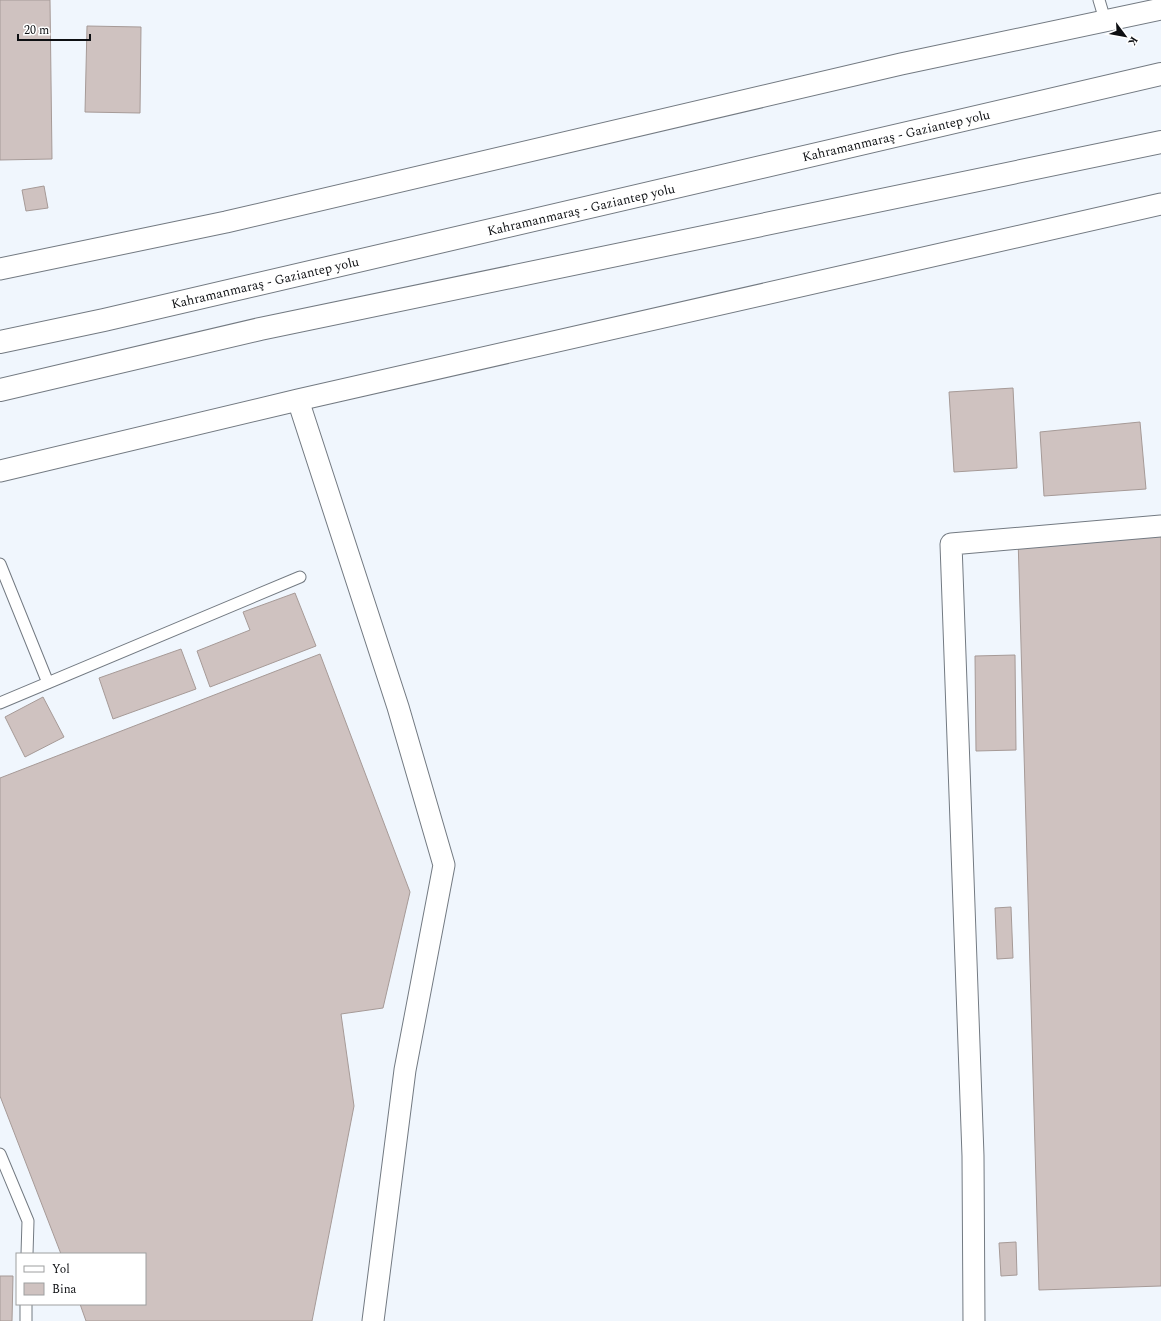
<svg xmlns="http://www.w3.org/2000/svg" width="1161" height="1321" font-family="Spectral,serif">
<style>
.building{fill:#cfc2c0;stroke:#a69a97}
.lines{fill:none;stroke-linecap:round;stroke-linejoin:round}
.service-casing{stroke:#737a82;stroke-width:13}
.minor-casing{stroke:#737a82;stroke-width:23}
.trunk-casing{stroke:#737a82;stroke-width:24}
.service{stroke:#fff;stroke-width:11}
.minor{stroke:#fff;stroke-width:21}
.trunk{stroke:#fff;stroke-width:22}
.labels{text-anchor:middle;stroke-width:3;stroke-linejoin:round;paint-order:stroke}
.street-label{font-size:13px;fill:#0d0f12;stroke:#fff}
</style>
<rect width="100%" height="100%" fill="#f0f6fd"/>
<!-- building -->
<path class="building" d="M0,0H50L52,159L0,160Z
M87,26L141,27L140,113L85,112Z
M44,186L48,208L26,211L22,190Z
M1013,388L1017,468L954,472L949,392Z
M1140,422L1146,489L1044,496L1040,432Z
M1161,533V1286L1039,1290L1018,537Z
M295,593L316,646L210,687L197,651L250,630L243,612Z
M181,649L196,689L113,719L99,678Z
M320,654L410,892L383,1008L341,1014L354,1106L312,1321H86L80,1304H145V1254H61L0,1096V778Z
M1015,655L1016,750L976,751L975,656Z
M43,697L64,737L25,757L5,717Z
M1011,907L1013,958L997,959L995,908Z
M1016,1242L1017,1275L1001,1276L999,1243Z
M0,1276H13L12,1321H0Z"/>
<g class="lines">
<!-- service casing -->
<g class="service-casing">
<path id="service" d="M1099,0L1105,20
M0,564L48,683
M0,703L300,577
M0,1154L28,1221L27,1254
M26,1321V1304"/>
</g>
<!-- minor casing -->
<g class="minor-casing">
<path id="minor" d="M0,269L226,222L901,64L1161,9
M298,400L398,707L444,865L405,1070L373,1321
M0,471L298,400L1161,204
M974,1321L973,1156L951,544L1161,526"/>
</g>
<!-- trunk casing -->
<g class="trunk-casing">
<path id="trunk" d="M0,342L104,320L1161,74
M0,390L260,329L1161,142"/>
</g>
<!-- service -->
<use href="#service" class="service"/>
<!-- minor -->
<use href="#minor" class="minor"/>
<!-- trunk -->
<use href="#trunk" class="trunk"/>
</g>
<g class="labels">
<!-- street labels -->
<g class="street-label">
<text transform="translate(896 135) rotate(-13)" y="5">Kahramanmaraş - Gaziantep yolu</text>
<text transform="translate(581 209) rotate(-13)" y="5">Kahramanmaraş - Gaziantep yolu</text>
<text transform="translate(265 282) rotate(-13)" y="5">Kahramanmaraş - Gaziantep yolu</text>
</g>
</g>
<!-- legend -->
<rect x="16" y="1253" width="130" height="52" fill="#ffffff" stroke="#9e9fa0"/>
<rect x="24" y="1266" width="20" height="6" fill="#ffffff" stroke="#9e9fa0"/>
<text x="52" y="1273" font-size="12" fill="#0d0f12">Yol</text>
<rect x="24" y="1283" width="20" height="12" fill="#cfc2c0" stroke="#9e9fa0"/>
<text x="52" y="1293" font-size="12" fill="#0d0f12">Bina</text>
<!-- north arrow -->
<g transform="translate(1125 36) rotate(122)" stroke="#ffffff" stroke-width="3" paint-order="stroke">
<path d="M0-3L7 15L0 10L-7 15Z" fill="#0d0f12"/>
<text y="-6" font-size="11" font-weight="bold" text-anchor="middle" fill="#0d0f12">K</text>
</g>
<!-- scale -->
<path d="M18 34v6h72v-6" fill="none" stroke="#0d0f12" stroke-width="2"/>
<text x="24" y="34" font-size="12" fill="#0d0f12" stroke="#ffffff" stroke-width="3" paint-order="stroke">20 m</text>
</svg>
